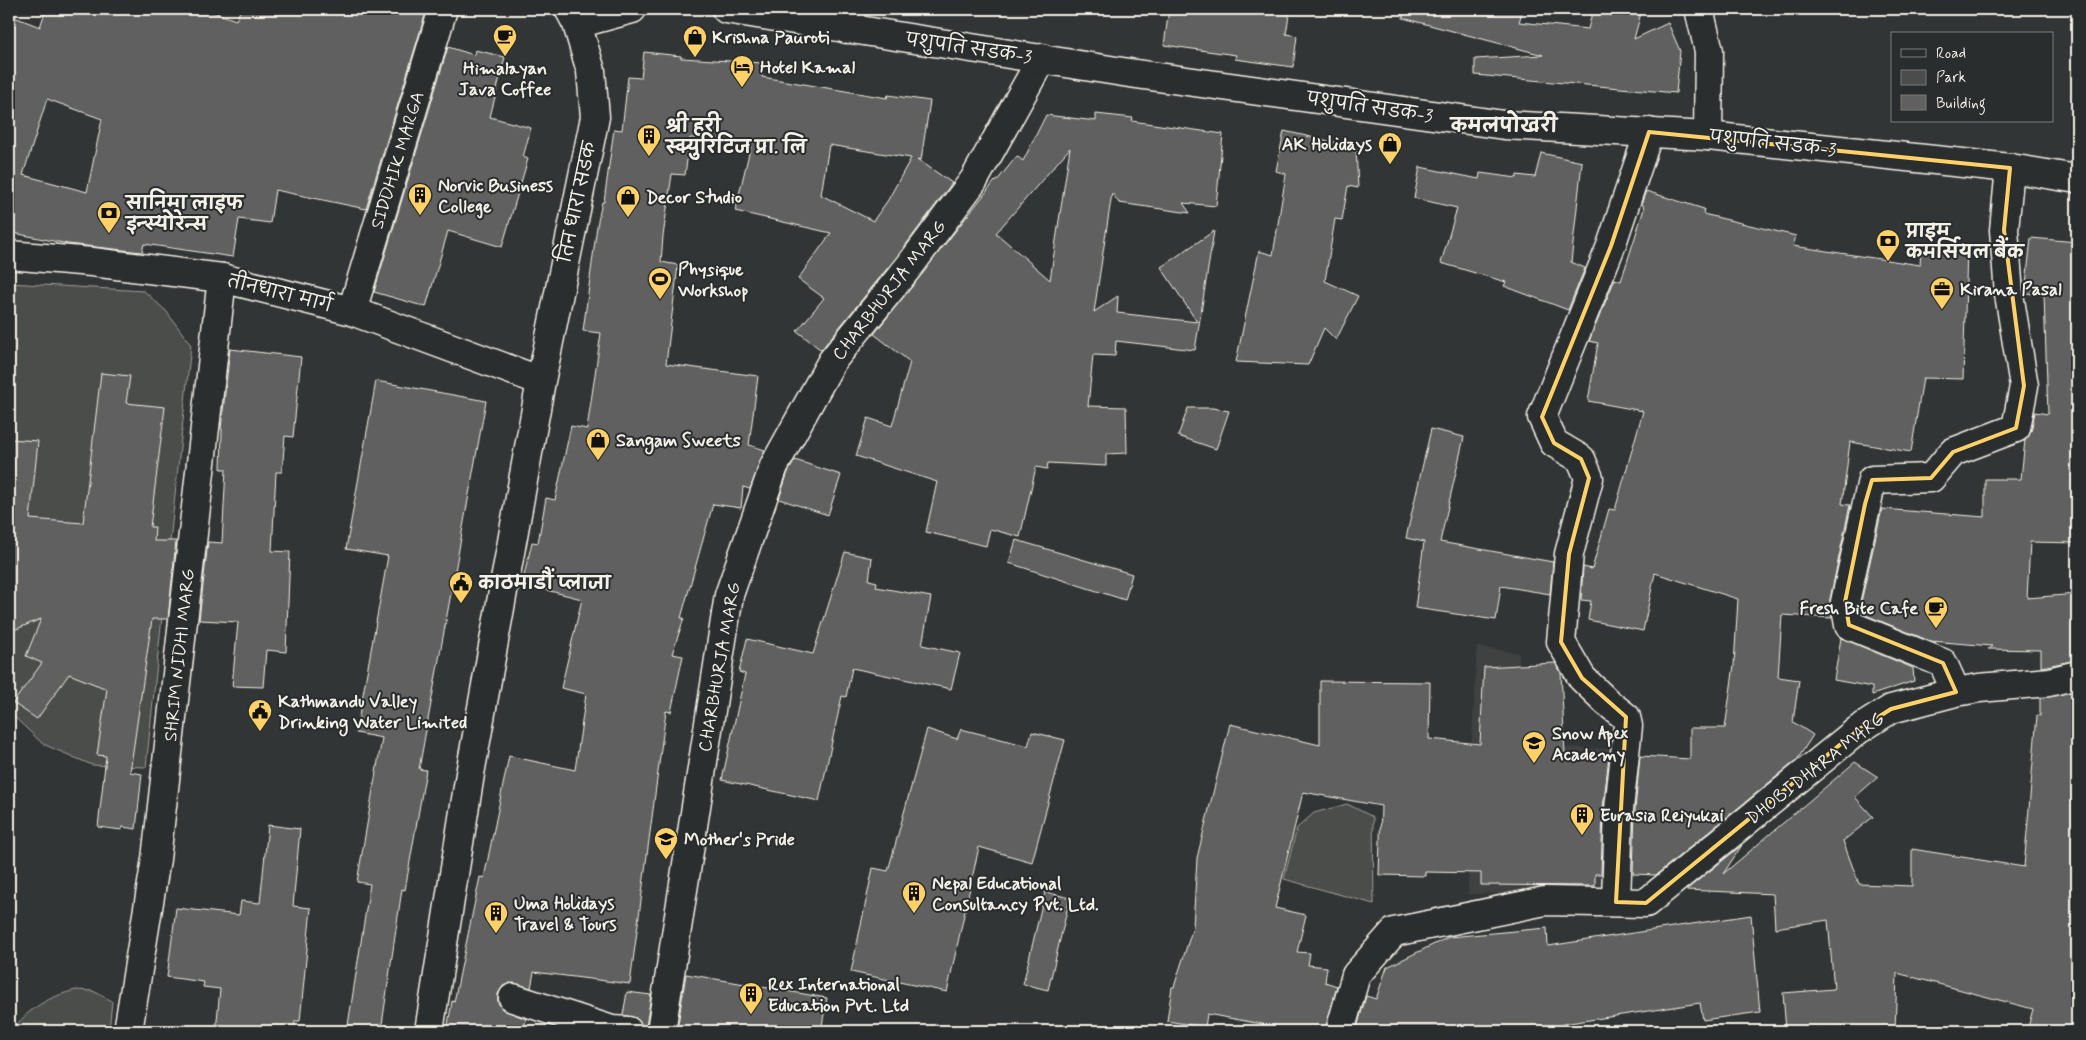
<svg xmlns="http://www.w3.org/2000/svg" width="2086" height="1040" font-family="Mynerve,'Playpen Sans Deva',sans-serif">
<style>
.built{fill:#404242;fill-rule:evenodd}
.green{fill:#4b4d4c;stroke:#a09f9a}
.building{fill:#5f605f;stroke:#f4f1e8;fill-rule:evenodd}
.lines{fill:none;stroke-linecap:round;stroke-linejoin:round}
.minor-casing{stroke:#f4f1e8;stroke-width:31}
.major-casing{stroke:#f4f1e8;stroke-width:31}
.minor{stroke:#2a2d2e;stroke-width:28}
.major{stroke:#2a2d2e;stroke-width:28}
.marked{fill:none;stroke:#ffd166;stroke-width:4;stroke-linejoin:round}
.labels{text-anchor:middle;stroke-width:4;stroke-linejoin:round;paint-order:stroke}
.poi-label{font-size:18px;font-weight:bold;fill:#f4f1e8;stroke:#2a2d2e;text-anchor:start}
.street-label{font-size:18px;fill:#f4f1e8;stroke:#2a2d2e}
.neighbourhood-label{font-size:19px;font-weight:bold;fill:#f4f1e8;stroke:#2a2d2e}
</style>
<rect width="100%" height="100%" fill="#323535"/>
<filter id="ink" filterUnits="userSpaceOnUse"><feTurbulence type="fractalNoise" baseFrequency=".02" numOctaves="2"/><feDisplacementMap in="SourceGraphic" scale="10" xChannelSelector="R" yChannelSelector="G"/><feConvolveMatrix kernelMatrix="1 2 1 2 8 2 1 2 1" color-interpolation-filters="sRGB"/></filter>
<g filter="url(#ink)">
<!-- built -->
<path class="built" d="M1477,647L1519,653V731L1553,747L1613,749V811L1551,813L1550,857H1607V893L1468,894L1470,772ZM1609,757L1607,800L1548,799ZM1483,830L1515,858L1513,886L1481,885ZM1595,861L1594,887L1525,885Z"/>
<!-- green -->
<path class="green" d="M9,283L144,291L166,311L191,345L146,767L92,765L43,744L9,712Z
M1347,804L1373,817L1374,904L1284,879L1297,828L1314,813Z
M76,990L93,991L112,1001L109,1031H12C27,1009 50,996 76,990Z"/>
<!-- building -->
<path class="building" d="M46,9H205L236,20L241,9H427L366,209L275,190L270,223L239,219L233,257L144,244L142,252L68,244L9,232V15L40,27ZM47,99L102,119L87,192L23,175Z
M1169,9H1290L1286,34L1297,36L1293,67L1235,59L1236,55L1164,45Z
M1404,9H1523L1519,22L1588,29L1593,9H1642L1634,39L1668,23L1680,51L1676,93L1475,75V59L1543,55L1403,18Z
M448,47L474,55L475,50L505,57L490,117L531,128L523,157L528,159L502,247L448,231L426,307L374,292Z
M644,52L681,56V58L763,63L762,77L887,98L888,95L930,101L921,160L917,159L952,183L899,254L821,350L797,331L824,298L798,279L831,233L735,211L752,141L690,138L685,175L672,174L663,236L661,262L678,265L666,364L758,376L749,445L765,450L750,489L743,487L741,508L713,504L681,618H684L672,654L683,656L671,712L666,711L630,984L534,972L531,988L510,983L503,986L498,994V1002L502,1009L526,1019L524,1031H447L452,1001L454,1002L480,877L484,878L509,756L575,770L586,694L561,688L582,599L522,584L532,542L538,543L546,498L555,500L571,426L587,429L601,333L583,331L597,226L602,202H604L614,129L622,130L628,77L641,78ZM829,145L911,158L888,200L873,221L821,195Z
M1096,114L1133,118L1132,121L1223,134L1216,206L1183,203L1190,213L1119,203L1112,193L1094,312L1118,296L1117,313L1197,322L1161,267L1214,231L1195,350L1116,341L1115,356L1093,355L1088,406L1126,407L1127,453L1106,454V466L1048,463L1047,469L1036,467L1020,537L990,529L986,546L926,532L937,482L856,456L868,418L892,426L910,362L874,334L995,181L996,182L1017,156L1023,161L1046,115L1096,121ZM1070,148L1050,280L996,233Z
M1284,131L1356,147L1358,188L1348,186L1342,220L1335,219L1325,281L1358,296L1336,340L1324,328L1308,365L1236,362L1259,251L1273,255L1286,174L1276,171Z
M1541,153L1582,162L1571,262L1585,268L1568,310L1504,286L1506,282L1441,263L1457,208L1414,198L1420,167L1479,179L1480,173L1517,178V175L1535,177Z
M1646,191L1704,209L1703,214L1796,236L1793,246L1920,265L1921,248L1967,250L1963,379L1923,378L1911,452L1850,442L1842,504L1850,505L1830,599L1832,618L1782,615L1778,677L1799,680L1793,722L1813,735L1797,760L1656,875L1633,874L1635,810L1640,756L1690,759V728H1725L1734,665L1738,599L1655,573L1643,631L1588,620L1591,601L1581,600L1583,567L1592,569L1609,509L1615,510L1643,411L1588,401L1598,343L1589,341L1615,279L1621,281L1644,209L1642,202Z
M2031,238L2077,242V287L2073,325H2077V543L2030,542L2027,598L2077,594V660L2041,667V650L1988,649L1992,646L1930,641L1863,614L1861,602L1882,509L1985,517V479H2021L2025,440L2031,431L2035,412L2048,414L2044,295L2025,293Z
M230,349L301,357L293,437L285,436L282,472H276L272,551L290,552L286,652L266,650L263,687L232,686L238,622L199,620L208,542L222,543L226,469H221L222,429H221Z
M101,373L130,376L126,403L165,407L150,527H155L154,541H176L168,619H152L130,772L142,774L136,829L122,827V830L98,827L106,756L97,755L107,689L69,674L37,719L13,703L42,663L26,656L41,619L9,632V439L38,441L30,519L83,523Z
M376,381L486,401L419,769L426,770L405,890L402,889L381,1031H352L353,1026L348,1025L370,884L357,882L382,738L356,733L388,556L346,549Z
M1188,408H1213L1229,411L1216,449L1178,436Z
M1431,429L1464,437L1440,542L1553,562L1550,594L1501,586L1496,620L1415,608L1424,542L1406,538Z
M795,460L841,475L828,515L779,499L788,472Z
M1016,540L1132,574L1125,600L1009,563Z
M845,552L872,558L869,580L877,582L876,587L931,597L922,645L960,653L951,689L852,668L846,697L842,696L819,801L722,780L745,674L739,672L747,639L813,654Z
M1841,638L1913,668L1914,681L1872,695V687L1834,680Z
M1555,663L1561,672L1565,755L1609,756L1603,808L1601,874H1595V886L1481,885V873L1425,872V876L1379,875L1381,806L1303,792L1275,908L1306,915L1297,952L1310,953L1308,965L1327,967L1325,982L1337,986L1325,1031H1288L1289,1029L1207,1014L1205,1027L1167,1021L1172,987H1174L1193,927L1197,858L1230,724L1320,745V681L1430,682L1429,739L1480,744L1484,667Z
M2077,691V1031H2027L2033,1009L1897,973L1895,1031H1844L1845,1026L1786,1030L1783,993L1834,989L1828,920L1775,928L1773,894L1686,890L1742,845L1723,874L1855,762L1878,777L1855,797L1873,817L1843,841L1859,884L1912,886V849L2024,867L2037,715L2040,716V698Z
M927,729L957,739L961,729L1028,746L1032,732L1065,740L1032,862L979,847L947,992L851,972L873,868L888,871Z
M268,825L300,829L293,906L311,908L300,1021H295L294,1031H216L220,989L203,987L204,982L167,977L176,908L239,915L241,901L260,903Z
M1045,892L1070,898L1048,990L1023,984Z
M1751,915L1760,1012L1703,1020L1700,1003L1563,1024L1564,1031H1356L1366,996L1376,999L1387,967L1449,937L1547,928L1548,946Z
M686,974L827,998L821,1031H677Z
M627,992L651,995L646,1027H643L636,1018L623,1015Z"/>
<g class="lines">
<!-- minor casing -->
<g class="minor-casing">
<path id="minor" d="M1699,9L1709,51L1708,136
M846,29L852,9
M352,311L443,9
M1956,692L1943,663L1849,625L1845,602L1872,480L1931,478L1953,452L2016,428L2024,386L2009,294L2004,230L2010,168
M1616,902L1619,809L1628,726L1626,717L1608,703L1582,678L1561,642L1569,554L1589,478L1581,459L1554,443L1542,417L1611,246L1649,132
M513,998L612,1030L628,1031
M128,1031L156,859L222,278
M661,1031L729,595L774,466L832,361L911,264L974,180L1042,58
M1340,1031L1356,975L1394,932L1545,901L1646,903L1858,730L1891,709L1956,692L1979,688L2049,682L2077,675"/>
</g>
<!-- major casing -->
<g class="major-casing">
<path id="major" d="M726,9L1129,73L1504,125L1708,136L2010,168L2077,179
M577,24L632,9
M9,255L92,262L222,278L352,311L541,381
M429,1031L470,774L541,381L595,117L591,71L577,24L569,9"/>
</g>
<!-- minor -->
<use href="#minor" class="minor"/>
<!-- major -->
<use href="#major" class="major"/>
</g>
</g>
<!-- marked area -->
<path class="marked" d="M1649,132L2010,168L2004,230L2024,386L2016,428L1953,452L1931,478L1872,480L1865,504L1845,602L1849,625L1943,663L1956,692L1891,709L1858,730L1646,903L1616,902L1626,717L1582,678L1561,642L1569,554L1589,478L1581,459L1554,443L1542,417L1611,246Z"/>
<!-- icons -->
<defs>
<g id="cafe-pin" transform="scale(1.25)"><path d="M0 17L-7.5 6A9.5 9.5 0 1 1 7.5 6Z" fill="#ffd166" stroke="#2a2d2e"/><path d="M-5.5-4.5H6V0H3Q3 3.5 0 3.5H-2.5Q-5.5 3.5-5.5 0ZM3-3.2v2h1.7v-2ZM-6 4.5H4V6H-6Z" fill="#111"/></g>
<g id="shop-pin" transform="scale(1.25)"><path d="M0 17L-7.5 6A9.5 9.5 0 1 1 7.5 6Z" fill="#ffd166" stroke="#2a2d2e"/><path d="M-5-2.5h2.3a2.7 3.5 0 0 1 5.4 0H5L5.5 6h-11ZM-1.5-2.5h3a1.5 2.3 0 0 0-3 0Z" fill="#111"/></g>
<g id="hotel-pin" transform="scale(1.25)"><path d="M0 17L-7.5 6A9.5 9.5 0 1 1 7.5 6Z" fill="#ffd166" stroke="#2a2d2e"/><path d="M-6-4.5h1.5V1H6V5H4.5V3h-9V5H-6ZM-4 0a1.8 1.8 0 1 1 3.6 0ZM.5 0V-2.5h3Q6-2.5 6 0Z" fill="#111"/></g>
<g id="building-pin" transform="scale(1.25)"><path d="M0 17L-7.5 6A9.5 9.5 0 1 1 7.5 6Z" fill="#ffd166" stroke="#2a2d2e"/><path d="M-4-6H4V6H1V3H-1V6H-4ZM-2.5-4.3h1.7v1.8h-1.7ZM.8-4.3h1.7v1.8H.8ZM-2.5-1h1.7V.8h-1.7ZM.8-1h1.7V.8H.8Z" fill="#111"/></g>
<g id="bank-pin" transform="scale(1.25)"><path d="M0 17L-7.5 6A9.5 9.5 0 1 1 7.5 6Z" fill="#ffd166" stroke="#2a2d2e"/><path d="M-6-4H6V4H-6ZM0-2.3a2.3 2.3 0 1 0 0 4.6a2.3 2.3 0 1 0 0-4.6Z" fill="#111"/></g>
<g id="stadium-pin" transform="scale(1.25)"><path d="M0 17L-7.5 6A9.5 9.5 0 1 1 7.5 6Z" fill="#ffd166" stroke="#2a2d2e"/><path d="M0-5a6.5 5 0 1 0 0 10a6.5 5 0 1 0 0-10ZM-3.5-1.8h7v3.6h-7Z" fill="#111"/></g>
<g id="office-pin" transform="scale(1.25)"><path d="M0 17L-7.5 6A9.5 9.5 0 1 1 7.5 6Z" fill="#ffd166" stroke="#2a2d2e"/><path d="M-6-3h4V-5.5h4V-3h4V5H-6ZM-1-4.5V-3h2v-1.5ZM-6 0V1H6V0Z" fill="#111"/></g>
<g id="civic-pin" transform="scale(1.25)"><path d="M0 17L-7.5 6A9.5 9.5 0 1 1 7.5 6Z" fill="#ffd166" stroke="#2a2d2e"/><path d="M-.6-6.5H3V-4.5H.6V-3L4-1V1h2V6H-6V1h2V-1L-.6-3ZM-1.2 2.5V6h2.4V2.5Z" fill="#111"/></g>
<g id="school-pin" transform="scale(1.25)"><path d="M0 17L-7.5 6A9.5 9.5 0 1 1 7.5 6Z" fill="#ffd166" stroke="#2a2d2e"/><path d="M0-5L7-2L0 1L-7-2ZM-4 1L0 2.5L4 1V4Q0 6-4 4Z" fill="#111"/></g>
</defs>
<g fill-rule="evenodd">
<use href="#cafe-pin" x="505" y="36"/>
<use href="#shop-pin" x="695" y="37"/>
<use href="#hotel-pin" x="742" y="67"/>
<use href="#building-pin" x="649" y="136"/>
<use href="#shop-pin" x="1390" y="144"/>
<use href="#building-pin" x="420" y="195"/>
<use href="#shop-pin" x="628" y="197"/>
<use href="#bank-pin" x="109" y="213"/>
<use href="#bank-pin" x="1888" y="241"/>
<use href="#stadium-pin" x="660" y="279"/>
<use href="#office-pin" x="1942" y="289"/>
<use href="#shop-pin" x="598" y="440"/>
<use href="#civic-pin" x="461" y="583"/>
<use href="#cafe-pin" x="1936" y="608"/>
<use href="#civic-pin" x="260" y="711"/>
<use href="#school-pin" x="1534" y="743"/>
<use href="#building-pin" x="1582" y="815"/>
<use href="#school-pin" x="666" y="839"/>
<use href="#building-pin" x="914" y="893"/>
<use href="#building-pin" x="496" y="913"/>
<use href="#building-pin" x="751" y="994"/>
</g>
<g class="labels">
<!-- poi labels -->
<g class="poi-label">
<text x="712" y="43">Krishna Pauroti</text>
<text x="760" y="73">Hotel Kamal</text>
<text x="505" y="74" text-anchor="middle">Himalayan<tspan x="505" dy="21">Java Coffee</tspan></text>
<text x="666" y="132">श्री हरी<tspan x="666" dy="21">स्क्युरिटिज प्रा. लि</tspan></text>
<text x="1372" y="150" text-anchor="end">AK Holidays</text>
<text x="438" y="191">Norvic Business<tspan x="438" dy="21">College</tspan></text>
<text x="646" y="203">Decor Studio</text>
<text x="126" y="209">सानिमा लाइफ<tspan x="126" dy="21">इन्स्योरेन्स</tspan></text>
<text x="1906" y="237">प्राइम<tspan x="1906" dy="21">कमर्सियल बैंक</tspan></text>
<text x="678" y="275">Physique<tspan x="678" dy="21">Workshop</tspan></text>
<text x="1960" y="295">Kirana Pasal</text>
<text x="616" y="446">Sangam Sweets</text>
<text x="478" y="589">काठमाडौं प्लाजा</text>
<text x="1918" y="614" text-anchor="end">Fresh Bite Cafe</text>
<text x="278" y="707">Kathmandu Valley<tspan x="278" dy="21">Drinking Water Limited</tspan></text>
<text x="1552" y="739">Snow Apex<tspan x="1552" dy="21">Academy</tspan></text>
<text x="1600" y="821">Eurasia Reiyukai</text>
<text x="684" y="845">Mother's Pride</text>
<text x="932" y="889">Nepal Educational<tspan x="932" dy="21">Consultancy Pvt. Ltd.</tspan></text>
<text x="514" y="909">Uma Holidays<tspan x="514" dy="21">Travel &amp; Tours</tspan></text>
<text x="768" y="990">Rex International<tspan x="768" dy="21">Education Pvt. Ltd</tspan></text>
</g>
<!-- street labels -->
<g class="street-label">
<text transform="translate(969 48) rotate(8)" y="6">पशुपति सडक-3</text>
<text transform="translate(1370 107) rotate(8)" y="6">पशुपति सडक-3</text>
<text transform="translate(1773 143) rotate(6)" y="6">पशुपति सडक-3</text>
<text transform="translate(397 160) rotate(-73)" y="6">SIDDHIK MARGA</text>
<text transform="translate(577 202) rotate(-78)" y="6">तिन धारा सडक</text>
<text transform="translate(889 290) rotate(-52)" y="6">CHARBHURJA MARG</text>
<text transform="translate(280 293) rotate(14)" y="6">तीनधारा मार्ग</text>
<text transform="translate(179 655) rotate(-84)" y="6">SHRIM NIDHI MARG</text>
<text transform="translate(719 667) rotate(-80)" y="6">CHARBHURJA MARG</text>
<text transform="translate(1815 768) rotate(-38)" y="6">DHOBIDHARA MARG</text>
</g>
<!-- neighbourhood labels -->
<g class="neighbourhood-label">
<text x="1504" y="132">कमलपोखरी</text>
</g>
</g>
<!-- margin -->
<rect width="2086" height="1040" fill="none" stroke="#2a2d2e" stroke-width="30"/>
<rect x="15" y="15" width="2056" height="1010" fill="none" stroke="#f4f1e8" stroke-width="2" filter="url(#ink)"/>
<!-- legend -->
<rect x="1891" y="32" width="162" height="90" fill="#2a2d2e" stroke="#7b7b78"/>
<rect x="1901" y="49" width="25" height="8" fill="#2a2d2e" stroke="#7b7b78"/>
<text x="1936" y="58" font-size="15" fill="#f4f1e8">Road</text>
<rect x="1901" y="70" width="25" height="15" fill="#4b4d4c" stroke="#7b7b78"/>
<text x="1936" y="82" font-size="15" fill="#f4f1e8">Park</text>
<rect x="1901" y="95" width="25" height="15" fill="#5f605f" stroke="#7b7b78"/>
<text x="1936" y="108" font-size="15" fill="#f4f1e8">Building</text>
</svg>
